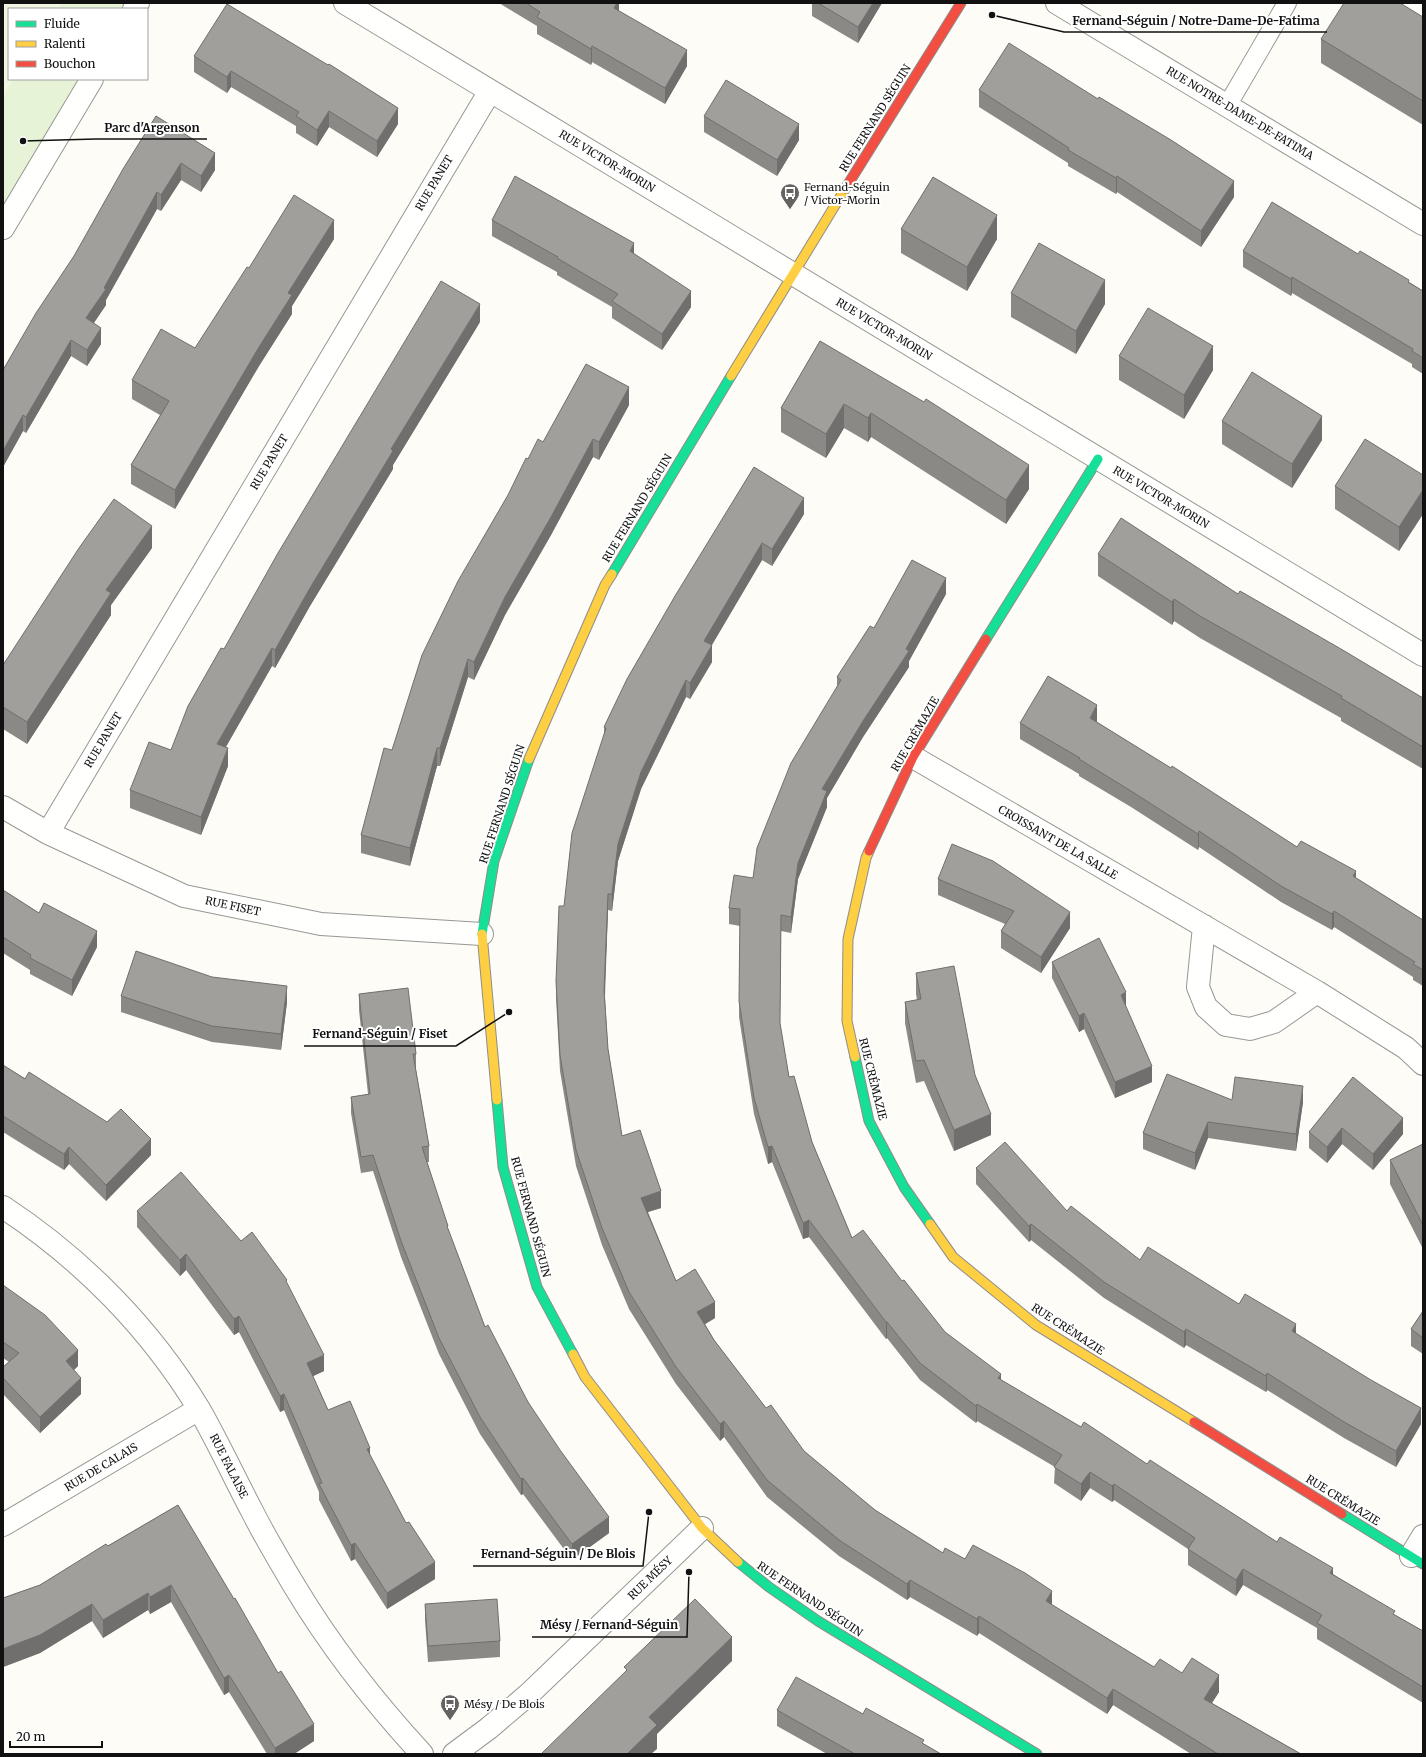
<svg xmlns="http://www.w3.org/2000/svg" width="1426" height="1757" font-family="Merriweather,serif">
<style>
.green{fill:#e7f3d7}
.pitch{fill:#f0f6e1}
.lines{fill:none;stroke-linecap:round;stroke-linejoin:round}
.lane-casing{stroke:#979795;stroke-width:20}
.street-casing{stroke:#979795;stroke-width:24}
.fast-casing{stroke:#8e8d8b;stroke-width:11}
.slow-casing{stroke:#8e8d8b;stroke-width:11}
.jam-casing{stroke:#8e8d8b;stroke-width:11}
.lane{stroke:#fffffe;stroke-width:18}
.street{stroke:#fffffe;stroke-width:22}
.fast{stroke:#16e098;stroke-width:9}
.slow{stroke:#ffcf43;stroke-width:9}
.jam{stroke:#f24e42;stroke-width:9}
.wall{fill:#8a8986}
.shaded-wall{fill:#716f6d}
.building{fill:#a19f9c;stroke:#716f6d}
.labels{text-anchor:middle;stroke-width:4;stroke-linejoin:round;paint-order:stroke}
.street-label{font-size:11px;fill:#111;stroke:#fff}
.poi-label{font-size:11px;fill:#111;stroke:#fff;text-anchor:start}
.leader{fill:none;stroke:#111;stroke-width:1.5}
.callout-dot{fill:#111;stroke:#fff;stroke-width:1.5}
.callout-label{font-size:12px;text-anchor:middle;font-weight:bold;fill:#111;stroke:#fff;stroke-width:4;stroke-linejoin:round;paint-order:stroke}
</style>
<rect width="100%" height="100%" fill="#fdfcf7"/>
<!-- green -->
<path class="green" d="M3,3H130L127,9H9V79H82L3,204Z"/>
<!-- pitch -->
<path class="pitch" d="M3,3H61L58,9H9V79H14L3,96Z"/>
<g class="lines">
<!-- lane casing -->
<g class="lane-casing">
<path id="lane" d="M1227,106L1287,3"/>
</g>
<!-- street casing -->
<g class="street-casing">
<path id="street" d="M345,3L1423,655
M1057,3L1423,224
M134,9L138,3
M3,228L92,79
M913,757L1317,992L1406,1048L1423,1064
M3,807L48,833L184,896L321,924L482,934
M48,833L490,91
M1204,926L1198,987L1206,1007L1226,1025L1250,1029L1274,1022L1317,992
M3,1207C82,1259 150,1328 199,1409C218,1442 234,1477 252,1511C265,1537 280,1562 295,1587C331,1647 375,1703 422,1754
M3,1525L199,1409
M1411,1556L1423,1536
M454,1754L489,1728L529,1694L702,1528"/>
</g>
<!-- fast casing -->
<g class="fast-casing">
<path id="fast" d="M612,574L731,376
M986,639L1098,459
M482,934L494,861L529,759
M855,1057L869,1121L904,1187L930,1224
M497,1100L503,1167L537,1287L573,1354
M1342,1514L1423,1564
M738,1562L769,1587L818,1621L1037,1754"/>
</g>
<!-- slow casing -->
<g class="slow-casing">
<path id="slow" d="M731,376L845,189
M529,759L605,585L612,574
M482,934L497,1100
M855,1057L847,1021L848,939L866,858L869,851
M930,1224L953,1257L1036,1325L1194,1422
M573,1354L585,1377L702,1528L738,1562"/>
</g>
<!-- jam casing -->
<g class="jam-casing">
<path id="jam" d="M845,189L961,3
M869,851L913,757L986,639
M1194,1422L1342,1514"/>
</g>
<!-- lane -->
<use href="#lane" class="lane"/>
<!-- street -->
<use href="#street" class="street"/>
<!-- fast -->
<use href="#fast" class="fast"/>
<!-- slow -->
<use href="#slow" class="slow"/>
<!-- jam -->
<use href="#jam" class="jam"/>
</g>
<!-- wall -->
<path class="wall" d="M499,3H619V11L687,66L665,104L592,62L591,65L537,34V26Z
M811,3H882L858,43L812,16V4Z
M1423,17V125L1321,63V39Z
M194,56L398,124L377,157L329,127L317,146L296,133V126L231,87L227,93L194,72Z
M979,90L1234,197L1201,247L1117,192L1116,194L1068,166V163L979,107Z
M156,116L215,170L201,192L181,180L161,211L157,209L106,300V305L94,323L101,344L87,366L71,356L26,433L23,431L3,467V370L74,256Z
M704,116L799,140L777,176L704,132Z
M492,220L634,254L691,307L662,350L612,318V307L557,275V272L492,236Z
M901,229L997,239L967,291L901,253Z
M334,239L292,306V314L259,366L175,509L131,484V465L160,415L132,399V380L195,348L249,268Z
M1243,251L1358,254L1409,282L1423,291V374L1412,367V364L1292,293L1291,296L1243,267Z
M1011,293L1105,304L1076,354L1011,317Z
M480,322L393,465V469L310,606L275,668L272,666L226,747L228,766L201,835L130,808V790L171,750L224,649Z
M820,341L1029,489L1006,524L871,437L868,442L844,428L826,458L781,432V408Z
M1119,356L1213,370L1184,419L1119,380Z
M629,405L599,460L593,457L551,535L505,615L474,680L468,677L440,766H437L410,866L361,853V835L392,750L528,459L543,442Z
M1222,421L1322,440L1292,488L1222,444Z
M1423,475V514L1399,551L1335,509V486Z
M804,514L772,566L762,560L712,645V662L690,699L686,697L641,789L618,861L612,911L608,910L605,997L608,1049L622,1136L661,1208L648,1212L676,1281L715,1318L705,1324L714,1340L766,1408L804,1451L875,1510L943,1553L965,1559L1052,1606L1154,1667L1182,1673L1219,1692L1212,1703L1301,1754H1191L1113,1705L1107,1714L979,1633L977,1636L910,1597L907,1600L839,1556L767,1497L724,1437L720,1441L676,1384L629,1309L602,1245L576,1166L560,1071L556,998V981L564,906L604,735V727L675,596Z
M152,548L111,605V615L27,744L3,729V665Z
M1098,554L1238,594L1423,698V769L1341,721V718L1200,638L1174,621L1172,625L1098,576Z
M946,594L909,661V667L863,737L827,798V807L798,879L791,933L781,931L780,1024L789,1077L812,1142L852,1238L902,1281L945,1332L1001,1380L1081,1427L1147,1464L1277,1542L1333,1574L1395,1615L1423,1631V1703L1317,1639V1628L1243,1585L1236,1596L1188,1565V1549L1114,1500L1112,1502L1090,1488L1081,1501L1054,1483L1055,1467L977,1421L976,1423L920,1380L887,1338L886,1339L809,1237L803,1239L772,1162L768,1164L754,1114L739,1017L740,926L729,924V908L753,878L837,687V677L874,628Z
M1097,721V722L1297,847L1356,878L1423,920V986L1413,980V977L1334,927L1332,930L1281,902L1199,847L1198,850L1131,807L1079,776V774L1020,739V723Z
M938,879L1070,928L1041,973L1001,948V931L1005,924L938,895Z
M3,890L39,913L97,947L72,996L30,974V970L3,953Z
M1052,962L1152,1082L1115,1098L1084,1029L1079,1032L1052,978Z
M916,973L975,1075L991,1135L954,1151L924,1081L916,1083L905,1023V1002L917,1000L916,994Z
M359,994L416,1054V1070L429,1146V1162H427L448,1229L485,1327L528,1402L609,1533L572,1560L523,1494L521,1495L480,1434L439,1354L401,1257L373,1171L361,1173L351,1113V1097L368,1094L359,1010Z
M121,996L287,1002L281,1050L212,1042L121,1012Z
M3,1065L151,1155L106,1201L69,1164L64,1170L3,1132Z
M1353,1077L1403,1134L1373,1170L1342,1144L1327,1163L1309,1148V1132Z
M1232,1100L1303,1102L1296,1151L1208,1138L1195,1170L1143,1149V1133Z
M1423,1144V1249L1390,1184V1160Z
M976,1168L1067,1211L1140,1260L1239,1304L1296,1334L1421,1424L1396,1467L1344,1438L1267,1390L1266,1392L1186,1345L1184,1348L1104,1298L1031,1240L1029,1242L976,1184Z
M137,1211L241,1241L287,1285L324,1371L313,1376L328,1410L370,1456L435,1579L387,1609L355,1559L351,1561L319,1500V1492L284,1410L280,1412L239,1332L234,1335L186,1270L180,1276L137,1227Z
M3,1285L78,1366L74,1370L81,1394L40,1433L3,1394V1367L9,1362L3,1358Z
M1423,1311V1354L1411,1346V1329Z
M178,1505L314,1741L294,1754H267L229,1692L224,1695L171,1602L150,1614L148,1610L103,1638L92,1621L40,1653L3,1667V1598L40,1585Z
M425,1604L500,1641V1657L428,1662L425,1620Z
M777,1710L863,1714L924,1744L941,1754H827L777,1726Z"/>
<!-- shaded-wall -->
<path class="shaded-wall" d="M617,3H619V16L614,8Z
M873,3H882L858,43V27Z
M592,46V62L591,65V49Z
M687,50V66L665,104V88Z
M231,71V87L227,93V77Z
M398,108V124L377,157V141Z
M329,111V127L317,146V130Z
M799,124V140L777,176V160Z
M215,153V170L201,192V176Z
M181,163V180L161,211V195Z
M1117,176V192L1116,194V178Z
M1234,181V197L1201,247V231Z
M157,192V209L106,300V305L86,334V318Z
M997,215V239L967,291V267Z
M334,220V239L292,306V314L259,366L175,509V490L288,293Z
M634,243V259L630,251Z
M1292,277V293L1291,296V279Z
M1105,280V304L1076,354V331Z
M691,291V307L662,350V334Z
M480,304V322L393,465V469L310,606L275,668V650L310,588L391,449Z
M101,328V344L87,366V350Z
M71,340V356L26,433V417Z
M1213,346V370L1184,419V395Z
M629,387V405L599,460V442Z
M844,404V428L826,458V434Z
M871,413V437L868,442V418Z
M23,415V431L3,467V451Z
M1322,416V440L1292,488V464Z
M593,439V457L551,535L505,615L474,680V662L505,597Z
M1029,465V489L1006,524V500Z
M1423,490V514L1399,551V527Z
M804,498V514L772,566V549Z
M152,526V548L111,605V615L27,744V722L106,590Z
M762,543V560L704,658V641Z
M946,578V594L909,661V667L863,737L827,798V807L798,879L791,933V917L798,863L822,789L906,649Z
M1174,599V621L1172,625V602Z
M712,645V662L690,699V683Z
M272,648V666L217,762V744Z
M468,659V677L440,766V748Z
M686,680V697L641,789L618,861L612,911V894L618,844L641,772Z
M1097,705V721L1090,734V718Z
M228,748V766L201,835V817Z
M437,748V766L410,866V848Z
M1199,831V847L1198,850V834Z
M1356,871V887L1353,876Z
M608,894V910L604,1007V991Z
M1334,911V927L1332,930V914Z
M1070,912V928L1041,973V957Z
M97,931V947L72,996V980Z
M287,986V1002L281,1050V1034Z
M1126,992V1008L1121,995Z
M1084,1013V1029L1079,1032V1016Z
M1152,1066V1082L1115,1098V1082Z
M1303,1086V1102L1296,1151V1134Z
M991,1114V1135L954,1151V1130Z
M1403,1118V1134L1373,1170V1154Z
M1208,1122V1138L1195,1170V1153Z
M1342,1128V1144L1327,1163V1147Z
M151,1139V1155L106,1201V1185Z
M772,1146V1162L768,1164V1147Z
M69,1147V1164L64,1170V1154Z
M661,1191V1208L641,1214V1198Z
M809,1220V1237L803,1239V1223Z
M1031,1224V1240L1029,1242V1226Z
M186,1254V1270L180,1276V1260Z
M715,1302V1318L697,1329V1312Z
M239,1316V1332L234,1335V1319Z
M886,1322H887V1338L886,1339Z
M1296,1324V1340L1292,1331Z
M1186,1329V1345L1184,1348V1332Z
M78,1350V1366L66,1377V1361Z
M324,1355V1371L307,1379V1363Z
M1267,1373V1390L1266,1392V1376Z
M1001,1374V1391L998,1378Z
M81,1378V1394L40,1433V1417Z
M284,1394V1410L280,1412V1396Z
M977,1404V1421L976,1423V1406Z
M1421,1408V1424L1396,1467V1451Z
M724,1421V1437L720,1441V1424Z
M370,1448V1464L367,1449Z
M1090,1472V1488L1081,1501V1484Z
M523,1478V1494L521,1495V1479Z
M1114,1484V1500L1112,1502V1486Z
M609,1517V1533L572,1560V1544Z
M355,1543V1559L351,1561V1545Z
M435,1562V1579L387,1609V1593Z
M1333,1568V1584L1330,1573Z
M1243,1569V1585L1236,1596V1580Z
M910,1580V1597L907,1600V1584Z
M171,1585V1602L150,1614V1597Z
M1052,1591V1608L1046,1601Z
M148,1593V1610L103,1638V1620Z
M92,1604V1621L40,1653L3,1667V1649Z
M979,1616V1633L977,1636V1619Z
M732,1637V1661L657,1734V1749L651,1754H627L649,1717Z
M229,1675V1692L224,1695V1678Z
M1219,1675V1692L1204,1715V1699Z
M1113,1689V1705L1107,1714V1698Z
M314,1724V1741L294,1754H275V1748Z"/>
<!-- building -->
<path class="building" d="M526,3H617L614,8L687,50L665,88L592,46L591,49L537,17L540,12Z
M818,3H873L858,27Z
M1344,3H1400L1423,17V101L1321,39Z
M227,4L328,65L329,64L398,108L377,141L329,111L317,130L296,116L299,112L231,71L227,77L194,56Z
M1009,43L1098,99L1099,97L1171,140L1234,181L1201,231L1117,176L1116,178L1068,150L1069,148L979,90Z
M726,80L799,124L777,160L704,116Z
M156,116L215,153L201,176L181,163L161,195L157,192L104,288L106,289L86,318L101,328L87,350L71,340L26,417L23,415L3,451V370L36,313L74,256L123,169Z
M515,176L634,243L630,251L691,291L662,334L612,301L618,294L557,258L558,257L492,220Z
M933,177L997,215L967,267L901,229Z
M294,195L334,220L288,293L292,295L259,347L175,490L131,465L169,401L132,380L161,329L195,348L247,267L249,268Z
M1272,202L1358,254L1360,251L1409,280L1408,282L1423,291V358L1412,351L1413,349L1292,277L1291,279L1243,251Z
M1039,243L1105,280L1076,331L1011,293Z
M441,281L480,304L391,449L393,451L310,588L275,650L272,648L217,744L228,748L201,817L130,790L149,742L171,750L188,706L221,648L224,649L278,553Z
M1148,308L1213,346L1184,395L1119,356Z
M820,341L924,402L926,399L1029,465L1006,500L871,413L868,418L844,404L826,434L781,408Z
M586,364L629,387L599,442L593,439L551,517L505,597L474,662L468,659L440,748H437L410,848L361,835L384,748L392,750L422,655L458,581L508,495L526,458L528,459L538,439L543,442Z
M1252,372L1322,416L1292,464L1222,421Z
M1365,439L1423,475V490L1399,527L1335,486Z
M754,467L804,498L772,549L762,543L704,641L712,645L690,683L686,680L641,772L618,844L612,894H608L604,991L608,1049L622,1136L640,1130L661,1191L641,1198L676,1281L695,1269L715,1302L697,1312L714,1340L766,1408L771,1405L804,1451L875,1510L943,1553L945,1548L965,1559L973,1545L1025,1573L1052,1591L1046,1601L1154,1667L1160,1659L1182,1673L1192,1658L1219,1675L1204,1699L1301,1754H1218L1113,1689L1107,1698L979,1616L977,1619L910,1580L907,1584L839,1540L767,1480L724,1421L720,1424L676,1367L629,1292L602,1228L576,1150L560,1055L556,981L559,906H564L572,833L606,728L604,727L627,679L675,596Z
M114,499L152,526L106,590L111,593L27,722L3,707V665L79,548Z
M1121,518L1238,594L1240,591L1341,649L1423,698V747L1341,698L1342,696L1200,616L1174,599L1172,602L1098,554Z
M912,560L946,578L906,649L909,651L863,721L822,789L827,791L798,863L791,917L781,915L780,1023L789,1077L794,1076L812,1142L852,1238L863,1230L902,1281L904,1280L945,1332L1001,1374L998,1378L1081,1427L1084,1422L1147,1464L1150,1460L1277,1542L1280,1537L1333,1568L1330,1573L1395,1611L1393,1614L1423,1631V1687L1317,1623L1322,1615L1243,1569L1236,1580L1188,1549L1195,1538L1114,1484L1112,1486L1090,1472L1081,1484L1054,1467L1062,1455L977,1404L976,1406L920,1363L887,1322H886L809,1220L803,1223L772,1146L768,1147L754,1098L739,1001L740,909L729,908L734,875L753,878L757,848L791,763L841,680L837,677L870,626L874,628Z
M1048,676L1097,705L1090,718L1171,768L1172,766L1297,847L1301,841L1356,871L1353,876L1423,920V970L1413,964L1415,962L1334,911L1332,914L1281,886L1199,831L1198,834L1131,791L1079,759L1080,758L1020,723Z
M952,844L993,861L1070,912L1041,957L1001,931L1014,911L938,879Z
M3,890L39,913L44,903L97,931L72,980L30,958L31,955L3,937Z
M1099,938L1126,992L1121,995L1152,1066L1115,1082L1084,1013L1079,1016L1052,962Z
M136,951L212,977L287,986L281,1034L212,1026L121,996Z
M954,966L975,1075L991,1114L954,1130L924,1060L916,1061L905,1002L921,999L916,973Z
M408,988L416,1054H413L429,1146L422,1147L448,1226H447L485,1327L488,1325L528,1402L560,1450L609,1517L572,1544L523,1478L521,1479L480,1417L439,1338L401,1241L373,1155L361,1157L351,1097L370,1094L359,994Z
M3,1065L25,1079L29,1072L107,1122L121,1109L151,1139L106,1185L69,1147L64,1154L3,1116Z
M1167,1074L1232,1100L1235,1077L1303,1086L1296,1134L1208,1122L1195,1153L1143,1133Z
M1353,1077L1403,1118L1373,1154L1342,1128L1327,1147L1309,1132Z
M1005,1142L1067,1211L1071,1206L1140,1260L1148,1247L1239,1304L1245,1294L1296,1324L1292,1331L1371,1380L1421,1408L1396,1451L1344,1422L1267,1373L1266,1376L1186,1329L1184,1332L1104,1282L1031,1224L1029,1226L976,1168Z
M1423,1144V1225L1390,1160Z
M181,1172L241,1241L252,1232L287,1280L286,1281L324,1355L307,1363L328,1410L350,1401L370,1448L367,1449L406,1523L409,1522L435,1562L387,1593L355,1543L351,1545L319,1484L322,1483L284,1394L280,1396L239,1316L234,1319L186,1254L180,1260L137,1211Z
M3,1285L45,1315L78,1350L66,1361L81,1378L40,1417L3,1378V1367L19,1353L3,1342Z
M1423,1311V1338L1411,1329Z
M178,1505L234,1599L235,1598L278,1673L281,1671L314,1724L275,1748L229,1675L224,1678L171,1585L150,1597L148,1593L103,1620L92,1604L40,1635L3,1649V1598L40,1585L106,1544L108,1546Z
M497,1599L500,1641L428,1646L425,1604Z
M695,1599L732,1637L649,1717L657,1725L627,1754H541L627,1670L624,1667Z
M796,1677L863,1714L866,1708L924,1740L922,1743L941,1754H855L777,1710Z"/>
<!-- icons -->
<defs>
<g id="bus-pin" transform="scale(1)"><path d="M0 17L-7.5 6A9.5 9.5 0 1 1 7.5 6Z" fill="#646362" stroke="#fff"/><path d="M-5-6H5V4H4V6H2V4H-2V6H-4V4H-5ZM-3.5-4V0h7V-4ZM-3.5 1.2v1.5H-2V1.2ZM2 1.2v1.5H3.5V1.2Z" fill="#fff"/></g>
</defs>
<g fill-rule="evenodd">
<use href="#bus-pin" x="790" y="193"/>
<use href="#bus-pin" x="450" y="1704"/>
</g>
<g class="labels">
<!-- street labels -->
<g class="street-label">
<text transform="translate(1240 113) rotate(31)" y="4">RUE NOTRE-DAME-DE-FATIMA</text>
<text transform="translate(875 118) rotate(-58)" y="4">RUE FERNAND SÉGUIN</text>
<text transform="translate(607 161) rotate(31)" y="4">RUE VICTOR-MORIN</text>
<text transform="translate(434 183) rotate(-59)" y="4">RUE PANET</text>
<text transform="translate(884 329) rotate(31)" y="4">RUE VICTOR-MORIN</text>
<text transform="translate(269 462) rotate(-59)" y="4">RUE PANET</text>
<text transform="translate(1161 497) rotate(31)" y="4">RUE VICTOR-MORIN</text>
<text transform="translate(637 508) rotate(-59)" y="4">RUE FERNAND SÉGUIN</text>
<text transform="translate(915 734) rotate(-60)" y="4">RUE CRÉMAZIE</text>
<text transform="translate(103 740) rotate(-59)" y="4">RUE PANET</text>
<text transform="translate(502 804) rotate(-72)" y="4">RUE FERNAND SÉGUIN</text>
<text transform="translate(1058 842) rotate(30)" y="4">CROISSANT DE LA SALLE</text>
<text transform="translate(233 906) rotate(12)" y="4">RUE FISET</text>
<text transform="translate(873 1079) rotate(76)" y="4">RUE CRÉMAZIE</text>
<text transform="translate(531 1217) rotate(75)" y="4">RUE FERNAND SÉGUIN</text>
<text transform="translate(1068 1329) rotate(33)" y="4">RUE CRÉMAZIE</text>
<text transform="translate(229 1466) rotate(63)" y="4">RUE FALAISE</text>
<text transform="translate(101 1467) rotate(-31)" y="4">RUE DE CALAIS</text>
<text transform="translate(1343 1500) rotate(32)" y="4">RUE CRÉMAZIE</text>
<text transform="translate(650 1578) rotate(-44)" y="4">RUE MÉSY</text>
<text transform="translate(810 1599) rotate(34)" y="4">RUE FERNAND SÉGUIN</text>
</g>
<!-- poi labels -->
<g class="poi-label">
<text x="804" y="191">Fernand-Séguin<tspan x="804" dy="13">/ Victor-Morin</tspan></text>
<text x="464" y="1708">Mésy / De Blois</text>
</g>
</g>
<!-- callouts -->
<path class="leader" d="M992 15L1064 32H1327M23 141L96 139H207M509 1012L456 1046H304M649 1512L643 1566H473M689 1572L687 1637H532"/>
<g class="callout-dot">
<circle cx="992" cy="15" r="4"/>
<circle cx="23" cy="141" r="4"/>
<circle cx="509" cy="1012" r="4"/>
<circle cx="649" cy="1512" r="4"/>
<circle cx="689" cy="1572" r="4"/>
</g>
<g class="callout-label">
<text x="1196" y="25">Fernand-Séguin / Notre-Dame-De-Fatima</text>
<text x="152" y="132">Parc d'Argenson</text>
<text x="380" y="1038">Fernand-Séguin / Fiset</text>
<text x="558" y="1558">Fernand-Séguin / De Blois</text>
<text x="609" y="1629">Mésy / Fernand-Séguin</text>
</g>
<!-- border -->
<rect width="1426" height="1757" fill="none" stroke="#111111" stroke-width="8"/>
<!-- legend -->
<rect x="8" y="8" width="140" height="72" fill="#ffffff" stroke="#a0a0a0"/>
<rect x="16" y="21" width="20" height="6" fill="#16e098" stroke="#a0a0a0"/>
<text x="44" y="28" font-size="12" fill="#111111">Fluide</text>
<rect x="16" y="41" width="20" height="6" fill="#ffcf43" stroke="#a0a0a0"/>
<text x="44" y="48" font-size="12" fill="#111111">Ralenti</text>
<rect x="16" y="61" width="20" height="6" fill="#f24e42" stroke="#a0a0a0"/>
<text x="44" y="68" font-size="12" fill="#111111">Bouchon</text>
<!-- scale -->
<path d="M10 1741v6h92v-6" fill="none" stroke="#111111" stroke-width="2"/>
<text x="16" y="1741" font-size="12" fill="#111111" stroke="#ffffff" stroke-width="3" paint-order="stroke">20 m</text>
</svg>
